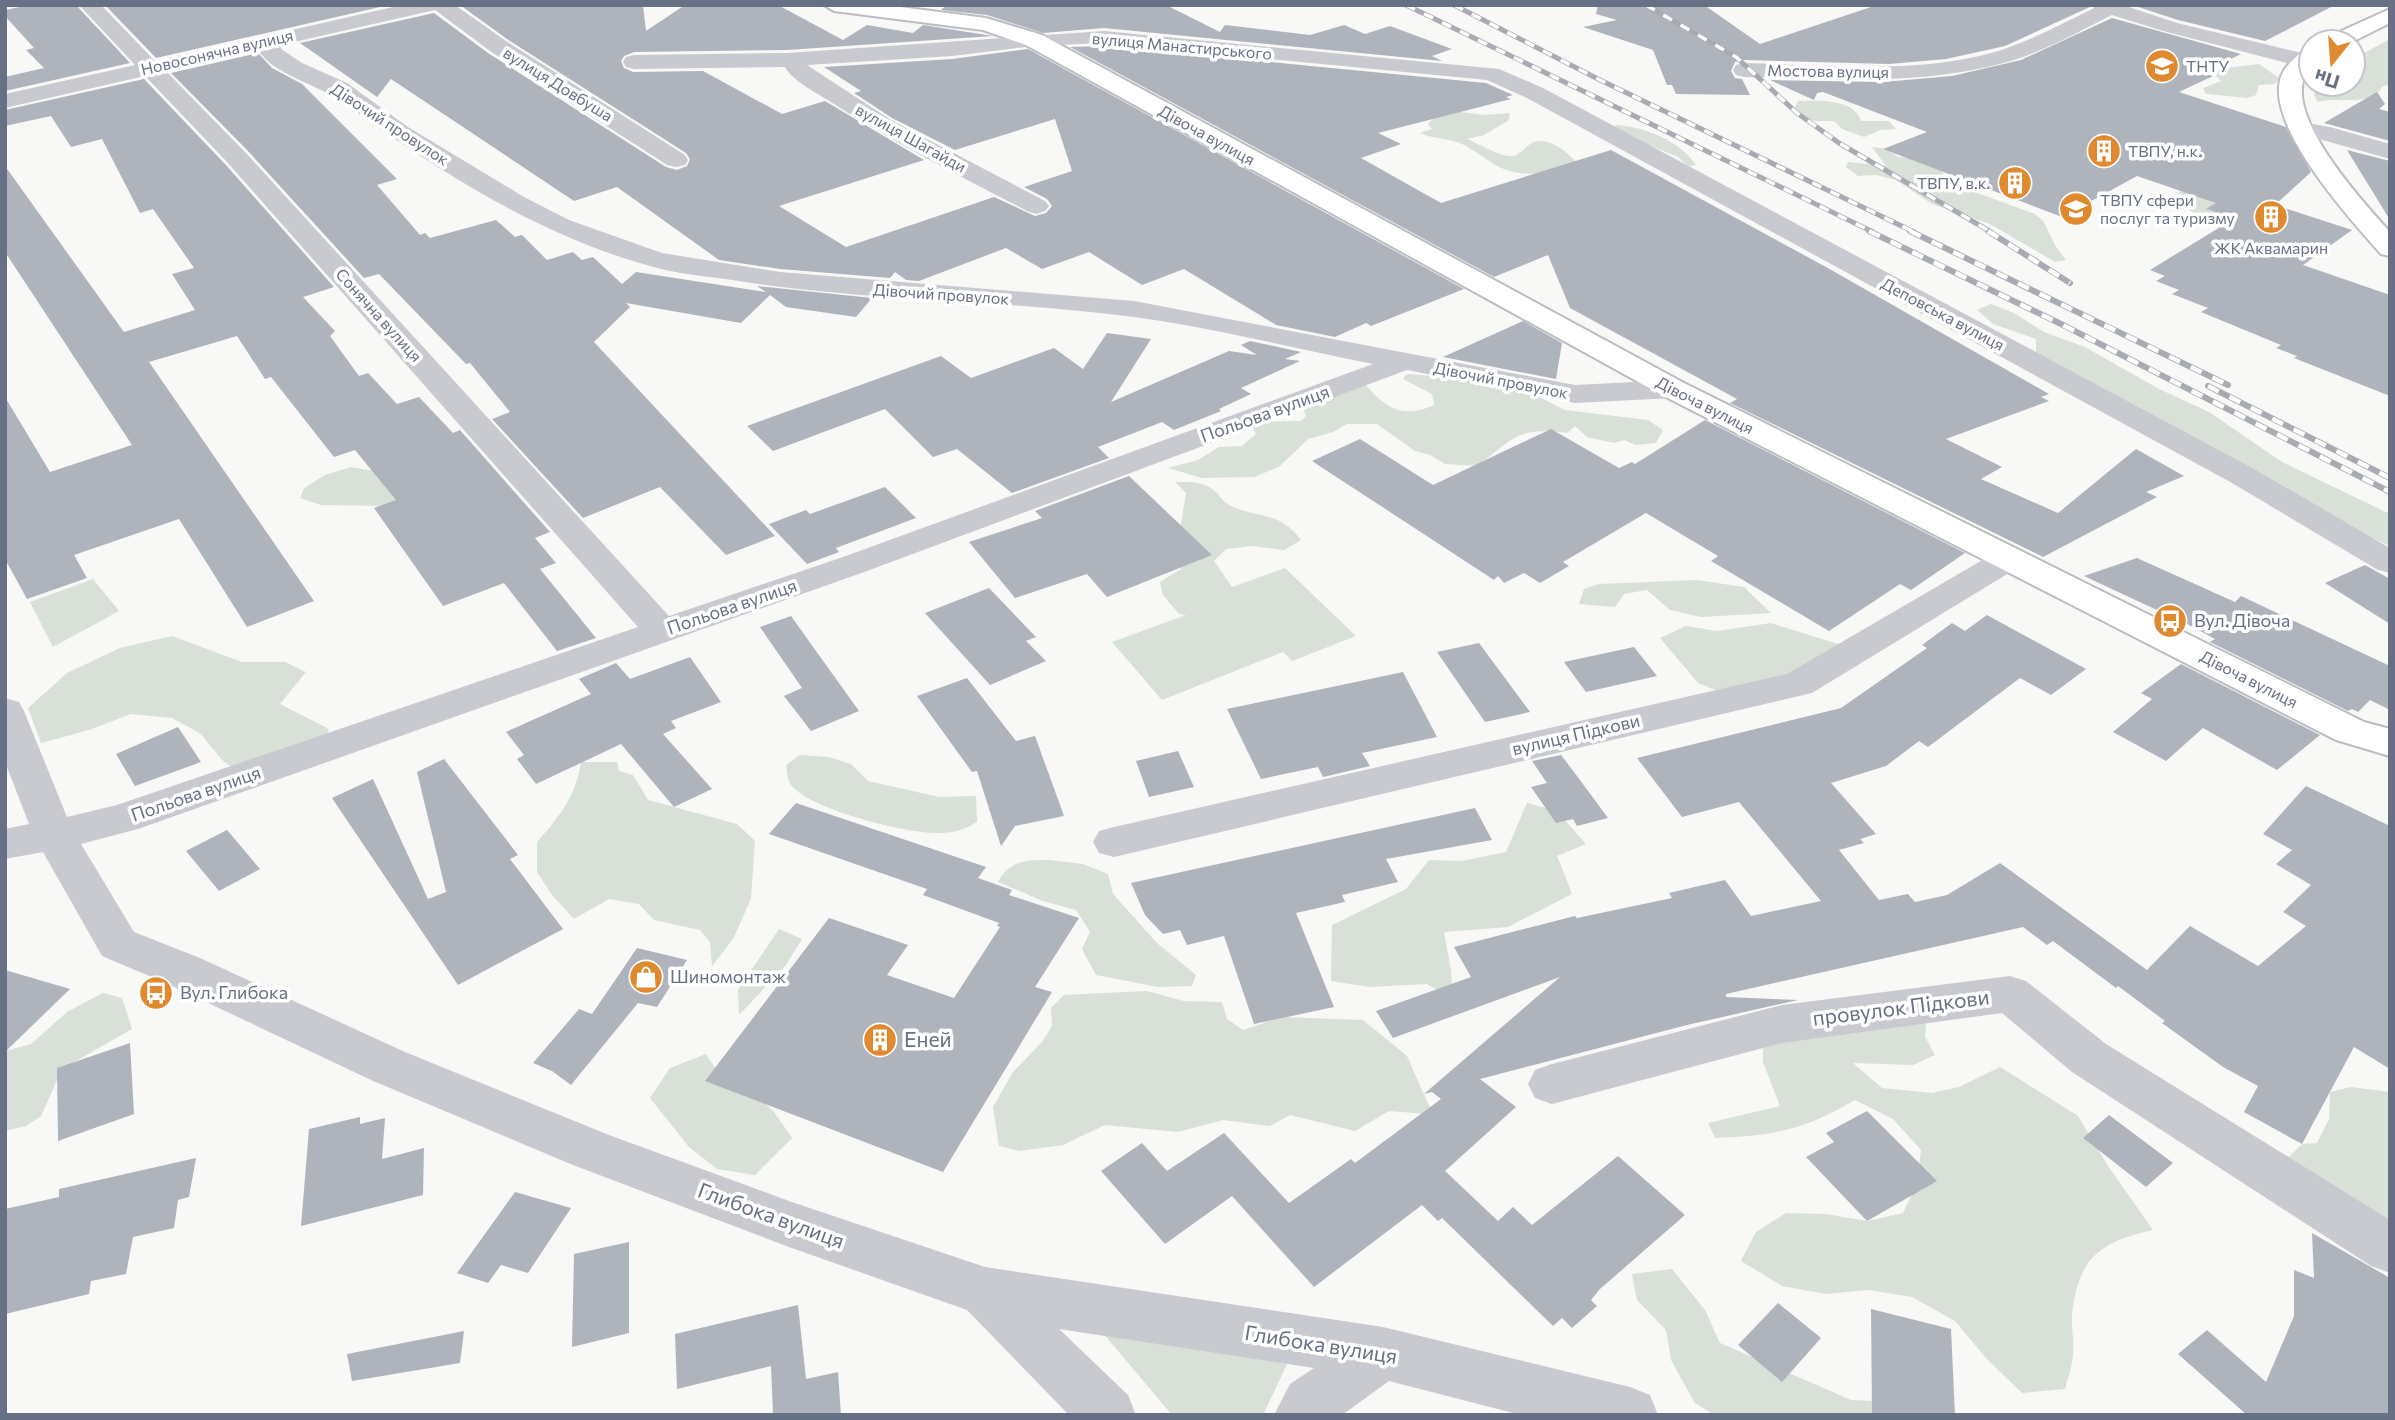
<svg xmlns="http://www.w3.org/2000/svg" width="2395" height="1420" font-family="Commissioner,sans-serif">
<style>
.green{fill:#d8e0d7}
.building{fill:#afb3bc}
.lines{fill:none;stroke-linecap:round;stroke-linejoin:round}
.major-casing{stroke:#bbbdc2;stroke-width:4}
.minor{fill:#c9cacf;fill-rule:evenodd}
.major{fill:#fff;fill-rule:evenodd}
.rail-far1-casing{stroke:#a9abb3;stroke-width:5}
.rail-casing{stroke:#a9abb3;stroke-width:6}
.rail-far1{stroke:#fff;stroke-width:3.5;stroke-dasharray:10;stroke-linecap:butt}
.rail{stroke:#fff;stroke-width:4.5;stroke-dasharray:12;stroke-linecap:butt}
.labels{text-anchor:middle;stroke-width:7;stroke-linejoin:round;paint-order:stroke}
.far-street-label{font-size:16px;fill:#687086;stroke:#fff}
.far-poi-label{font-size:16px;fill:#687086;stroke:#fff;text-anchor:start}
.street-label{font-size:18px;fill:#687086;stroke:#fff}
.poi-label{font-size:18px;fill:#687086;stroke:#fff;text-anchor:start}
.near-street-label{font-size:21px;fill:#687086;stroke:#fff}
.near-poi-label{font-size:21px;fill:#687086;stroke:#fff;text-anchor:start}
</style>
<rect width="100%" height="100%" fill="#f8f8f6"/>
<!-- green -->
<path class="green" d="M2390,39V85L2383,86C2369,108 2339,96 2318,102L2314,95L2317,89L2335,84H2353V59Z
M2259,64L2280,79L2274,84L2259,85L2256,95L2247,98L2206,94L2203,88L2221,81L2213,73L2223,71L2226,68Z
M1798,101C1817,101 1854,98 1861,121H1889L1896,129L1880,130L1864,137L1842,129L1834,121H1815L1799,116L1795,107Z
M1453,111L1483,115L1510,113L1509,120L1484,135L1467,139C1479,144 1495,154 1509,156C1520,157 1524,147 1532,143C1549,135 1570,154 1579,166C1552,171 1525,180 1499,167C1486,160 1475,150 1462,144C1449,138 1433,139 1420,133L1432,129L1428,124L1434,118Z
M1616,125C1645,127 1679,140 1696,165L1688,166L1678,157L1612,130Z
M1872,147L1886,149L1898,157L1921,158L1942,169L1944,176L1967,189L2035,214L2044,222L2056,247L2066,260L2055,262L1990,224L1932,204L1896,180L1876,175L1858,176L1846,167L1848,162L1886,166Z
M2180,189L2242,210L2240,237C2216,227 2193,220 2179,197Z
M1991,304L2014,313L2044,332L2085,347L2159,389L2209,412L2282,462L2390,514V546L2314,511L2036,354V339L1993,324L1977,310Z
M1407,374L1456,378L1493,386L1537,396L1565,410L1648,420L1663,430L1656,443L1636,445L1624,440L1614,443L1587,437L1575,426L1567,433C1516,427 1516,437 1477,466L1445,464L1430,455L1415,451L1377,424H1347L1333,432L1308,439L1279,467L1254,477L1202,478L1168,468L1198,460L1219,447L1242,446L1256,434L1250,422L1301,421L1306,416L1301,404L1365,384C1386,409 1403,419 1434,405L1432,394L1403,379Z
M351,467L387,473L418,495L383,506L321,505L300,498L304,488L325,475Z
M1175,482C1191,482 1205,481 1217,493C1220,497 1224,502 1229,505C1257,519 1279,510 1301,540L1284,550L1252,546L1226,549L1214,561L1232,587L1285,568L1356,636L1292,661L1283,652L1162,700L1112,642L1186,615L1179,614L1163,595L1160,582L1181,569L1180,529L1186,493Z
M93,579L119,611L53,647L30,602Z
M1697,580L1744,587L1771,613L1701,617L1670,610L1647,590L1624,594L1615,607L1579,604L1584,589L1599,584Z
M1771,623L1844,646L1840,652L1735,698L1698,683L1660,638L1686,626L1717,631Z
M172,636L242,662H285L306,672L280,704L329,729L325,741L237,771L222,760L201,734L172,718L131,714L89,730L41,743L28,708L67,673L120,648Z
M800,755L829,757L851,764L868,781L939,797L976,796L977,822C965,829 955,833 941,833C911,835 804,809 789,782C787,777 787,770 786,765Z
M581,762H617L619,771L633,775L648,800L737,824L755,841L751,899L733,939L712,966L710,942L700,930L654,920L639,904L609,899L574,919L552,895L537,872V842C560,816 576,796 581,762Z
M1527,803L1557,811L1586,844L1557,856L1572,894L1508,927L1444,932L1451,970L1453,999L1427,984L1370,987L1331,981L1332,925L1406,889L1429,860L1462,861L1506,852Z
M1049,860L1083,864L1108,874L1113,894L1157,943L1196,975L1192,986L1158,987L1096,975L1082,949L1090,932L1076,910L1043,901L998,882C1010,860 1026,860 1049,860Z
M779,929L802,939L786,965L739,1015L738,990Z
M1147,991L1184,1001L1222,1002L1227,1019L1243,1030L1282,1017L1363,1020L1407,1056L1430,1108L1428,1114L1389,1111L1355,1131L1290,1115L1270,1126L1223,1120L1178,1132L1105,1125L1063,1145L1019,1151L999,1146L993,1107L1013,1072L1042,1042L1052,1026L1051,1008L1064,995Z
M103,993L122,998L132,1029L62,1069L41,1116L26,1126L5,1131V1051L31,1044L67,1012Z
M1926,1023L1925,1037L1935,1055L1913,1065L1853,1063L1882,1088L1932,1093L1959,1087L2000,1067L2078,1116L2108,1166L2153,1230C2101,1241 2078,1258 2072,1314C2071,1327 2074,1340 2073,1352C2073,1364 2068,1377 2065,1389L2022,1393L1986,1358L1955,1321L1912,1297L1868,1290L1826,1294L1782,1286L1741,1261L1756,1232L1786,1213L1826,1214L1867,1221L1903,1213L1917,1184L1921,1150L1893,1119L1855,1100C1804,1130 1773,1136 1715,1138L1708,1123L1780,1106L1763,1062V1039Z
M706,1054L721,1078L752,1091L774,1112L792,1138L755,1175L717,1169L689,1147L650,1098L670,1068Z
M2351,1087L2390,1092V1234L2282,1164L2302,1144L2317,1143L2329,1119L2330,1092Z
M1672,1269L1705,1310L1720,1343L1851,1400L1896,1402L1909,1415H1714L1695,1403L1671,1360L1666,1330L1637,1300L1632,1274Z
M1102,1332L1289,1360L1263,1415H1172Z"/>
<!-- building -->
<path class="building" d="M29,5H76L130,63L5,91V77L44,68L26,50L34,48L5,16V10Z
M105,5H389L156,58Z
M460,5H643L646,31L685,5H778L843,40L867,25L913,33L923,25L993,36L787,50L634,52L624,56L621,61L624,68L633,72L703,71L782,114L825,101L924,160L779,206L846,247L994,197L1035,216L1046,213L1052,206L1047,199L1024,187L1072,171L1055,119L955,150L892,118L854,93L861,91L824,67L952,59L1028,49L1464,289L1371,326L1366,323L1335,337L1276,325L1184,269L1142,285L1089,252L1042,269L1006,248L919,281L906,280L895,272L890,278L780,269L719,260L617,187L574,201L391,79L377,97L300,43L434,13L488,53L666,167L677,170L687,166L690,159L686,153L507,39Z
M947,5H1166L1220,32L1225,25L1310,35L1344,25L1365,34L1390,26L1452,49L1432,56L1442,61L1104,28L1043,33L987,15L941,10Z
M1598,5H1704L1760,44L1877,5L2090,7L2005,46L1946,59L1889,64L1744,60L1735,62L1731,71L1735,78L1742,79L1750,95L1676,94L1672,85H1667L1653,50L1583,27L1617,20L1596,14Z
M2132,5H2335L2265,41L2178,20Z
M2112,18L2241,54L2203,73L2213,76L2179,92L2286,127L2311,172L2275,205L2352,230L2303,265L2390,295V396L2294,358L2297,356L2276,348L2281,345L2201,312L2208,308L2172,294L2179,290L2156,281L2165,276L2150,270L2235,218L2206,209L2216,203L2137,176L2062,217L1883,149L1927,132L1823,92L1817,93L1814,100L1770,80L1883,82L1952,76L2021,60Z
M1104,46L1486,83L1513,95L1506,97L1511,99L1378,133L1401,144L1361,158L1441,203L1611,150L1826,267L2049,394L2041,397L2049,401L1946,439L2002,467L1981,479L2058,513L2136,449L2184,476L2146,492L2157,497L2043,557L1730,403L1737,399L1570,308L1548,255L1494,277L1070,47Z
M258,53L272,68L302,84L397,179L377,185L420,235L425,233L430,238L496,220L515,237L522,235L547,260L573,252L582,260L593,257L622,284L636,272L766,292L757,286L872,298L856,317L786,307L770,295L741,323L626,303L630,307L594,342L775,536L726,555L660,487L583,518L492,419L510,412L470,363L466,364L379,274L364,278L247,150L171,73Z
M144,79L225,164L334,287L303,297L335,331L330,336L359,376L368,373L397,404L419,397L453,433L460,430L550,532L535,538L556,563L540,569L596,638L557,651L504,583L443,606L374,508L396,500L355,450L334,457L271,377L265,379L237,336L149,362L314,601L247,627L179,519L74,555L87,578L27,599L5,559V397L50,472L132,445L5,252V166L124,332L195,310L172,274L194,268L153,209L140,213L102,139L71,147L51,116L5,126V110Z
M2377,92L2385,104L2379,109L2390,112V141L2324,123Z
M2347,150L2390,161V220Z
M1523,321L1562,343L1556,379L1443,357Z
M1107,333L1151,339L1111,402L1229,351L1257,355L1241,345L1250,341L1301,352L1285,359L1300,361L1241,388L1251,394L1219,409L1221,411L1174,430L1162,422L1098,447L1109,458L1012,493L957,449L933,457L885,409L773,451L747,426L941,356L971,378L1054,348L1083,369Z
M1705,420L1965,553L1911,590L1900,584L1829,631L1711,561L1718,556L1646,513L1563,562L1569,566L1540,583L1524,573L1504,583L1498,576L1494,580L1312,461L1360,439L1433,485L1551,429L1619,468L1632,462L1635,464Z
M1129,476L1212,555L1107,597L1087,574L1015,598L969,542L1042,518L1035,511Z
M885,487L916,518L836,548L839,552L807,564L769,524L806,510L810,514Z
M2137,558L2235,602L2241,596L2390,666V710L2370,700L2358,712L2352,709L2348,711L2210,642L2215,639L2189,625L2084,576Z
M2365,565L2390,579V624L2325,583Z
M989,588L1036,637L1026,641L1046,661L990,685L925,613Z
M1987,615L2086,669L2051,695L2020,678L1928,747L1919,741L1886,766L1831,783L1876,834L1860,839L1864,843L1839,850L1879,900L1908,894L1915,902L1947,895L2000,863L2147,970L2190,926L2258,966L2306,926L2283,912L2311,885L2276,864L2292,850L2263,834L2306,786L2390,826V1069L2354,1047L2302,1144L2244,1112L2258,1086L2223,1067L2162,1023L2165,1021L2118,986L2116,988L2053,941L2047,945L2023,927L1726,994V997L1798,1000L1687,1025L1480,1079L1516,1107L1445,1171L1498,1221L1513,1207L1532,1225L1618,1156L1685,1215L1600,1289L1591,1300L1597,1306L1572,1328L1562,1318L1553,1326L1442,1218L1438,1221L1422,1205L1314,1287L1232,1196L1165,1244L1101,1171L1142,1143L1167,1171L1224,1133L1289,1203L1351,1159L1355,1163L1441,1099L1432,1092L1424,1094L1560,977L1393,1038L1376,1011L1471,977L1454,947L1575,916L1577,918L1672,898L1669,893L1725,880L1751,916L1821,901L1739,802L1682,817L1637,758L1841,708L1927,648L1922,645L1952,623L1965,631Z
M791,616L859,711L811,731L784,696L802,688L760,627Z
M1479,643L1530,712L1485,722L1437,652Z
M1634,647L1657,676L1586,692L1564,662Z
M690,657L721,702L671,721L676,728L663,734L712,789L674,807L621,744L536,784L517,759L524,755L506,732L591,694L579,679L616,663L630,679Z
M2181,664L2320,735L2277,770L2203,728L2166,761L2113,732L2152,699L2141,693Z
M1403,672L1437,737L1362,753L1370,766L1323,777L1318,767L1261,779L1227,709Z
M967,678L1016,741L1035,736L1064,816L1015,826L1001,846L977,771L972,772L917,696Z
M178,727L201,762L135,786L116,754Z
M1178,751L1194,787L1149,797L1136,761Z
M1561,755L1577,776L1608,818L1577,826L1573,819L1556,823L1531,787L1547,783L1532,761Z
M444,759L518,855L510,859L563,929L458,985L332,798L373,779L428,899L446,892L417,772Z
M796,803L986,867L978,878L1012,890L1009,895L1079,918L1035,987L1052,992L943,1172L705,1081L829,918L908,945L887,975L954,998L1000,927L997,926L999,923L923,895L927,889L769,834Z
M1475,808L1492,840L1386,859L1398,882L1342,895L1345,902L1296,913L1334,1007L1254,1024L1224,936L1187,945L1180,930L1163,934L1145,915L1131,883Z
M227,830L260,869L219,891L186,851Z
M637,948L687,960L657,1007L638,1003L571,1085L552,1071L533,1063L579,1009L592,1014Z
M5,970L70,989L5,1052Z
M130,1043L134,1114L58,1141L57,1068Z
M1867,1111L1937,1181L1867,1221L1806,1157L1834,1142L1826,1133Z
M2109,1115L2173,1163L2146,1187L2083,1138Z
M360,1117V1124L385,1118L382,1159L424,1148L423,1195L301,1226L309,1129Z
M196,1158L189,1197L178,1200L174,1228L133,1237L126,1274L91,1281L89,1294L5,1314V1209L59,1197V1189Z
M515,1192L571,1208L528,1273L501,1265L488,1283L457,1273Z
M2312,1233L2390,1278V1415H2247L2178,1354L2207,1330L2266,1382L2294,1316V1270L2314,1278Z
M629,1242V1333L572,1347L574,1254Z
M1778,1303L1821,1338L1782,1382L1738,1345Z
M798,1305L806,1379L838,1372L841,1415H773L771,1366L677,1389L675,1334Z
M1871,1309L1951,1329L1955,1415H1872Z
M464,1331L460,1363L352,1381L347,1354Z"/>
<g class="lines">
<!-- major casing -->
<g class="major-casing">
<path id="major" d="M824,5H885L986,18L1042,35L1684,383L2364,722L2390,729V756L2336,740L1662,395L1026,45L983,30L834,11Z
M2390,9V23L2352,42H2325L2328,37Z
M2311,49V67C2273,106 2364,203 2390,232V256L2381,254C2352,221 2246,107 2289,64C2296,57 2301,51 2311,49Z"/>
</g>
<!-- minor -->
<path class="minor" d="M79,5H101L155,61L402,5H455L506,41L685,155L688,160L685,165L676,167L667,165L490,51L435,10L281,45V49L302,63L347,83L408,127L524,197L569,220L662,253L780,272L1134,301L1575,385L1673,380L1684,383L1688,389L1684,395L1673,398L1575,403L1407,370L867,571L138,829L81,844L134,932L200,958L405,1052L609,1135L789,1201L985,1267L1383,1327L1630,1387L1650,1395L1658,1415H1521L1389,1381L1342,1415H1274L1290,1384L1314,1368L1059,1329L1128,1395L1136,1415H1069L967,1310L789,1247L573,1165L371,1080L168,984L102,956L43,852L5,859V829L29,824L5,762V698L19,702L24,711L67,817L117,805L638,627L227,162L145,76L5,108V94L135,65ZM259,50C269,73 323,87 343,102C437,170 537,235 650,266C677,274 705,276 732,280C865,302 1001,299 1134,317C1214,328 1293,348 1373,364L843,557L669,616L245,152L166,71Z
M2092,5H2123L2177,23L2310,55L2311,63L2302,67L2163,31L2112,15C2082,30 2052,47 2020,58C1930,87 1837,79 1744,77L1736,75L1733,70L1736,65L1744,63C1821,65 1899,73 1975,57C2017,48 2056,27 2094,8Z
M1104,31L1499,69L1543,88L2254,469L2390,548V573L2378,570L2232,483L1527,98L1487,80L1104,43L1034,46L952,56L807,65L891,120L1045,201L1049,206L1045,211L1036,214L1027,211C959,176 891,141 826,99C813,91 792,80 785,67L634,69L626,67L623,62L626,57L634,55L787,53Z
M2301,122L2330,127L2390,144V159L2319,139L2293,134L2289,129L2293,124Z
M2010,548L2022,551L2027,558L2022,565L1812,693L1114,857L1099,853L1093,842L1099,831L1114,827L1787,674L1998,551Z
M2010,976L2026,981L2106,1044L2390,1220V1273L2371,1266L2072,1072L2002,1013L1782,1043L1552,1104L1535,1098L1528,1084L1535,1070L1552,1064L1782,1005Z"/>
<!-- major -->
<use href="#major" class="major"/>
<!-- rail-far1 casing -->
<g class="rail-far1-casing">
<path id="rail-far1" d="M1406,5L1873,232
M1454,5L1598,79L1914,232
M1646,5L1736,57L1797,113L1839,143L1991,232"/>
</g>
<!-- rail casing -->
<g class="rail-casing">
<path id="rail" d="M1869,231L2061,324L2390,492
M1910,231L2228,385
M1988,231L2070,283
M2208,386L2390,478"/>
</g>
<!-- rail-far1 -->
<use href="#rail-far1" class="rail-far1"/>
<!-- rail -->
<use href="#rail" class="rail"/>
</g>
<!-- icons -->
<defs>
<g id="university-disc" transform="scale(1.75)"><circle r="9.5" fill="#df8a2f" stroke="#fff"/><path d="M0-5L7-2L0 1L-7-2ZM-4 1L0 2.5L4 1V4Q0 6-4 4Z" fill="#fff"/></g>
<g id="building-disc" transform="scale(1.75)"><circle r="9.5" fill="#df8a2f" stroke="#fff"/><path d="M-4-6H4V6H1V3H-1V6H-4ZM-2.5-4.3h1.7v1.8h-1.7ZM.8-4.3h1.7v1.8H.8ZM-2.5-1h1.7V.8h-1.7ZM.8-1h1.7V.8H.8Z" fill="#fff"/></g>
<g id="bus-disc" transform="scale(1.75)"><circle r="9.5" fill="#df8a2f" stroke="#fff"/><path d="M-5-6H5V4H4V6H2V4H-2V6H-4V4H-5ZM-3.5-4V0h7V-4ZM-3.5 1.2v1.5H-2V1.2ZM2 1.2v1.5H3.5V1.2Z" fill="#fff"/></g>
<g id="shop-disc" transform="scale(1.75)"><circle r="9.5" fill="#df8a2f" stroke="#fff"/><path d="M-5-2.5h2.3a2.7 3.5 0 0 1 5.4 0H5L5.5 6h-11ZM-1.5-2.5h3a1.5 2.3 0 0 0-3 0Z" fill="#fff"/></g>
</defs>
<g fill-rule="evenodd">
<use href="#university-disc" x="2162" y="66"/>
<use href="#building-disc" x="2104" y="151"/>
<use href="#building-disc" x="2015" y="183"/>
<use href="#university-disc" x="2076" y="209"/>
<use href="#building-disc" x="2271" y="217"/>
<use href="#bus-disc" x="2170" y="621"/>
<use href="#shop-disc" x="646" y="977"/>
<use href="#bus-disc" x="156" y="993"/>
<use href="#building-disc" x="880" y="1040"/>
</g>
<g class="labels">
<!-- far-street labels -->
<g class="far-street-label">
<text transform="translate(1182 46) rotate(5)" y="6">вулиця Манастирського</text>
<text transform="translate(217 52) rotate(-13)" y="6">Новосонячна вулиця</text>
<text transform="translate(1828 71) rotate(1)" y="6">Мостова вулиця</text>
<text transform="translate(558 84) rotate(32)" y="6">вулиця Довбуша</text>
<text transform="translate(390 124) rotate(33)" y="6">Дівочий провулок</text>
<text transform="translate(1207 135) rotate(29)" y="6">Дівоча вулиця</text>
<text transform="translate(911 138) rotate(29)" y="6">вулиця Шагайди</text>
<text transform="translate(941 294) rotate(4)" y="6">Дівочий провулок</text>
<text transform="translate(1943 314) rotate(28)" y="6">Деповська вулиця</text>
<text transform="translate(379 315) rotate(48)" y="6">Сонячна вулиця</text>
<text transform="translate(1501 380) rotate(11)" y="6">Дівочий провулок</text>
<text transform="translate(1705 405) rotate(27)" y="6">Дівоча вулиця</text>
<text transform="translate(2249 679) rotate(27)" y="6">Дівоча вулиця</text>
</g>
<!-- far-poi labels -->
<g class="far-poi-label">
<text x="2186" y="72">ТНТУ</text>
<text x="2128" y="157">ТВПУ, н.к.</text>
<text x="1990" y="189" text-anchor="end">ТВПУ, в.к.</text>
<text x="2100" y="206">ТВПУ сфери<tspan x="2100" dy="18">послуг та туризму</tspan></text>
<text x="2271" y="254" text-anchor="middle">ЖК Аквамарин</text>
</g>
<!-- street labels -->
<g class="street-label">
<text transform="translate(1265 414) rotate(-20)" y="6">Польова вулиця</text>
<text transform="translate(732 607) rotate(-19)" y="6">Польова вулиця</text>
<text transform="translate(1576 735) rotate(-13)" y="6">вулиця Підкови</text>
<text transform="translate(196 794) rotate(-19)" y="6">Польова вулиця</text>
</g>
<!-- poi labels -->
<g class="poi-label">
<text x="2194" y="627">Вул. Дівоча</text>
<text x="670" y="983">Шиномонтаж</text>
<text x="180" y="999">Вул. Глибока</text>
</g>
<!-- near-street labels -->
<g class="near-street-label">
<text transform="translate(1901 1008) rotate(-7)" y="7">провулок Підкови</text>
<text transform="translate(771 1216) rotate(20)" y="7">Глибока вулиця</text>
<text transform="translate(1321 1345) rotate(9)" y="7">Глибока вулиця</text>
</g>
<!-- near-poi labels -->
<g class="near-poi-label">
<text x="904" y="1047">Еней</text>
</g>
</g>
<!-- border -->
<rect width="2395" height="1420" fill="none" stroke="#687086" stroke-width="14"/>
<!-- north arrow -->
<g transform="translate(2332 63) rotate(197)"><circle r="33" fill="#ffffff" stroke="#c3c6cf" stroke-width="2"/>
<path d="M0-5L12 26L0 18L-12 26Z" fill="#df8a2f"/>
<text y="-10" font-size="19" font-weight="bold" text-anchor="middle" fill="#687086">Пн</text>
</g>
</svg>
